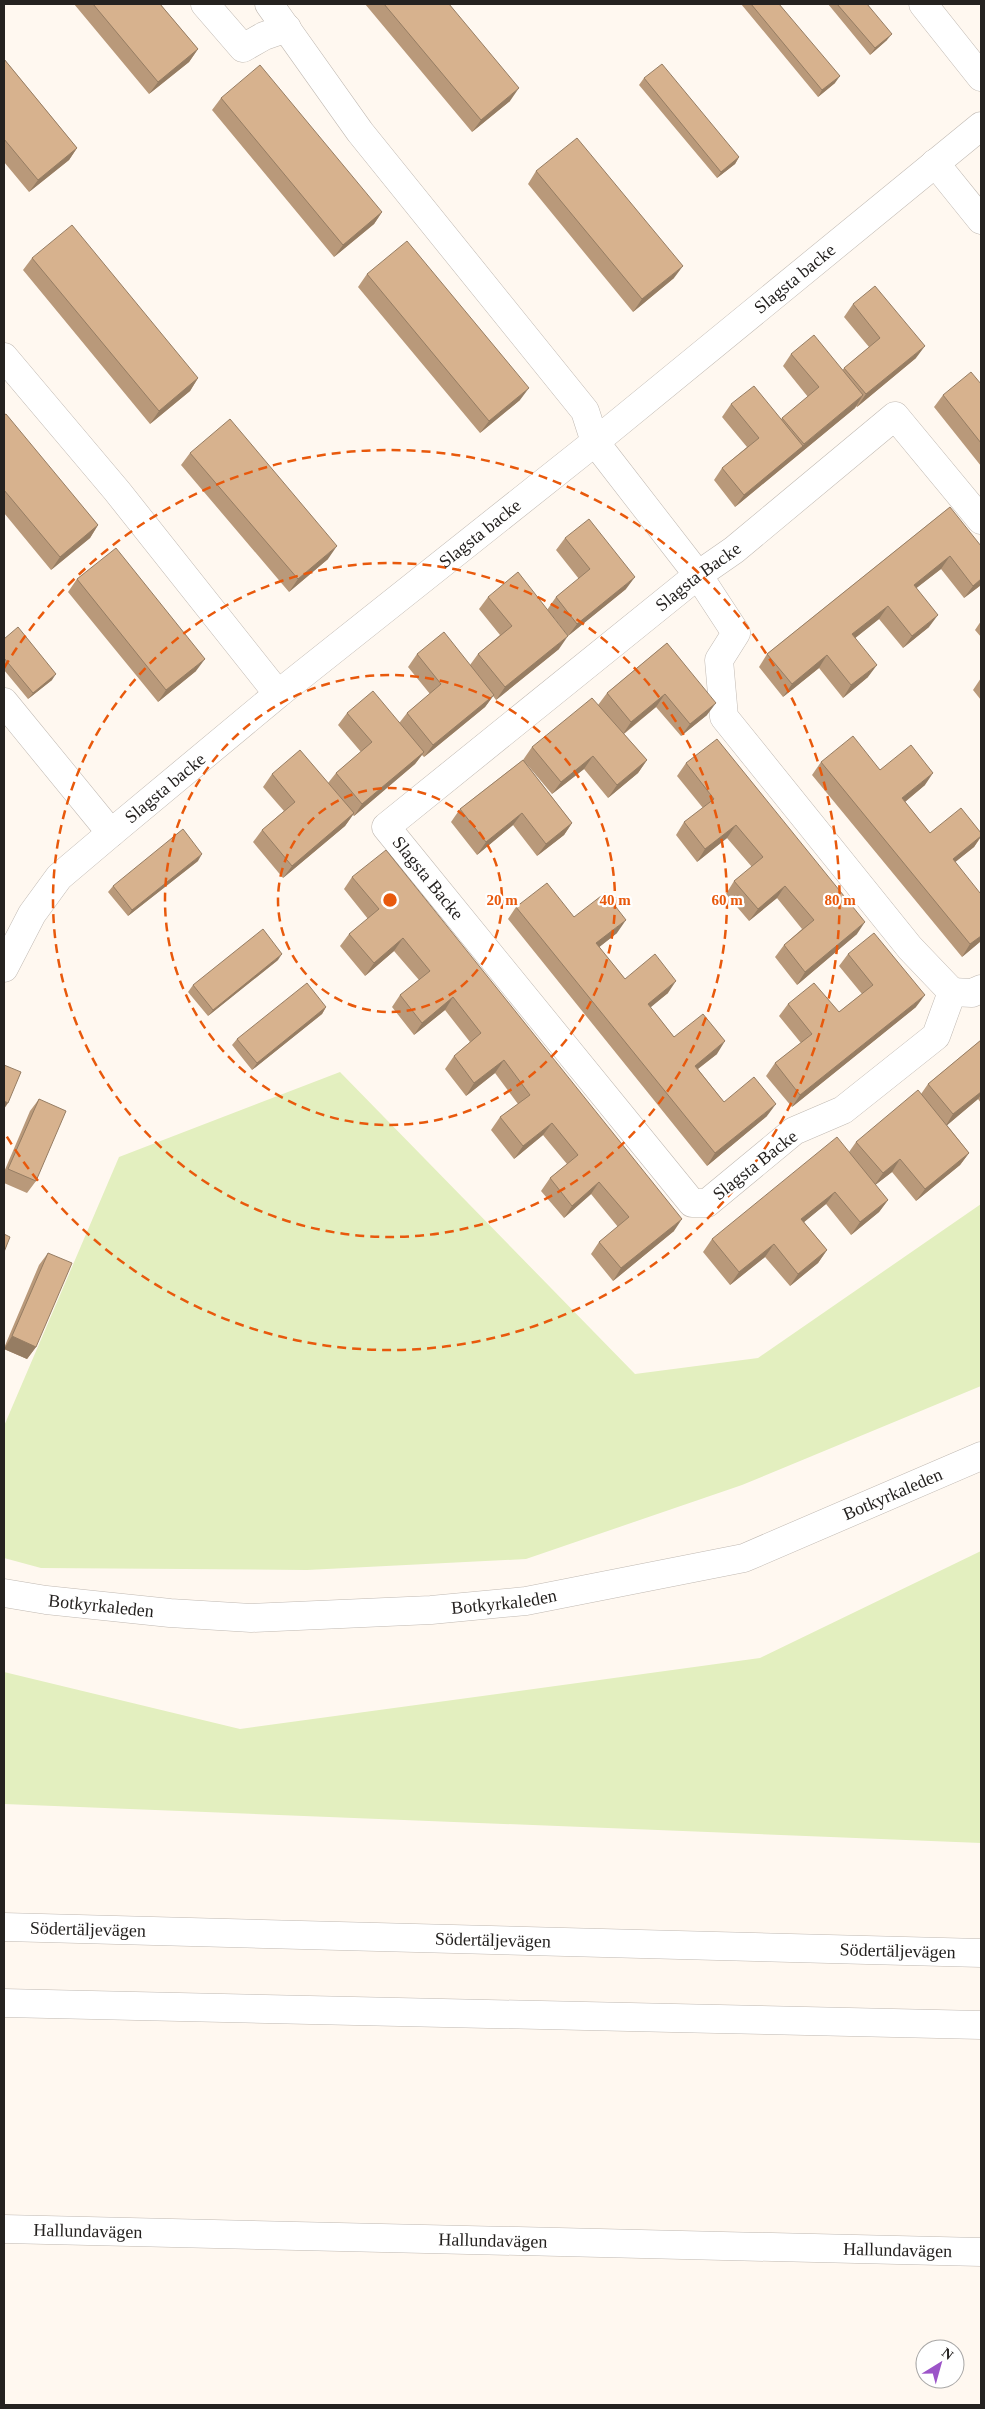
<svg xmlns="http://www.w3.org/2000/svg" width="985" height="2409" font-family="Georgia,serif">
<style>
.green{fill:#e3efbf}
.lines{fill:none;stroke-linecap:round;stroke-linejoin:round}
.minor-casing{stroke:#c0b9b2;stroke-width:29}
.major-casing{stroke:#c0b9b2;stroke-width:29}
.highway-casing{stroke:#c0b9b2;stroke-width:29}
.minor{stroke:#fff;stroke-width:28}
.major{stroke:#fff;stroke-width:28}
.highway{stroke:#fff;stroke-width:28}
.wall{fill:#b9997a}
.shaded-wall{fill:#967d63}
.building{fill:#d7b28e;stroke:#967d63}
.ring{fill:none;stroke:#e8590c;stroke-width:2.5;stroke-dasharray:9 6}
.labels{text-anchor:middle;stroke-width:4.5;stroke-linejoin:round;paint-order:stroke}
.street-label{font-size:18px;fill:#252220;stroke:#fff}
.centre{fill:#e8590c;stroke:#fff;stroke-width:2.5}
.ring-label{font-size:15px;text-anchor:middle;font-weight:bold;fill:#e8590c;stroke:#fff;stroke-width:4.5;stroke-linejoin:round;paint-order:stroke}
</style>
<rect width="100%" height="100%" fill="#fff8f0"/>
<!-- green -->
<path class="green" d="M340,1072L635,1374L758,1358L981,1204V1386L742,1485L526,1559L307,1570L41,1568L4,1558V1426L119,1157Z
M981,1551V1843L4,1804V1672L240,1729L760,1658Z"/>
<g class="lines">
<!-- minor casing -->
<g class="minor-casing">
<g id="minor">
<path d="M205,4L243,48L264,36L287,28"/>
<path id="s1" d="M269,4L360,132L585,411L595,442L698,575L736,633L719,660L724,717L910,948L952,992L936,1036L843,1110L794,1131L707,1203H692L386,827L698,575L734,550L895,416L981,520"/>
<path d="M923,4L981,77"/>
<path d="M935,163L981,220"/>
<path d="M4,357L117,491L278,694"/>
<path d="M4,702L111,833"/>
<path id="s2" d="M4,968L32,914L59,877L111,833L278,694L595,442L981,126"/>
<path d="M952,992L972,993L981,989"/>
</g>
</g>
<!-- major casing -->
<g class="major-casing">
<g id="major">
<path id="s3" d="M4,1593L46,1600L170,1613L251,1618L431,1610L526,1601L744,1558L981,1456"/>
<path id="s4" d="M4,2229L981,2252"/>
</g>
</g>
<!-- highway casing -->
<g class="highway-casing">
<g id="highway">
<path id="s5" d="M4,1927L981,1953"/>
<path d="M4,2003L981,2025"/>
</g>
</g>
<!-- minor -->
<use href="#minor" class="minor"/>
<!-- major -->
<use href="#major" class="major"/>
<!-- highway -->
<use href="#highway" class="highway"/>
</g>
<!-- wall -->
<path class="wall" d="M74,4H160L198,49L189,62L149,94Z
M365,4H449L510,101L472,132Z
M741,4H779L835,83L818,97Z
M828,4H867L887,40L870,55Z
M4,59L77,148L69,160L29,192L4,162Z
M644,78L739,157L735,164L717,178L639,85Z
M221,98L382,212L374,224L334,257L212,110Z
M536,171L674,278L633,312L528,184Z
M32,258L198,378L190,391L150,424L23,270Z
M367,274L520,400L480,433L358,287Z
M853,304L916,358L857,407L856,406L855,408L735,507L714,480L722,468L747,447L722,417L731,404L781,419L808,397L783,366L791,354L842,370L869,347L844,317Z
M981,384V466L934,407L943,395Z
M4,415L98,525L90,538L51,570L4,513Z
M190,453L328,559L289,592L181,465Z
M950,507L981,585L964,598L941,569L916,588L929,627L903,648L879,619L855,638L868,677L843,698L819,668L783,697L759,667L767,654Z
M565,538L626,589L568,636L554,618L559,649L496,700L493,696L485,707L424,757L422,755L415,764L354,816L353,815L345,826L283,878L253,842L262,830L284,811L263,787L272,774L328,783L336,773L361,752L338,725L347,713L400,722L407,713L430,694L408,667L417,654L470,665L478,654L500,635L479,609L488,597L547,610L556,597L579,579L556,550Z
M77,579L196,671L158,702L68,592Z
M981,621V637L975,630Z
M4,639L52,680L28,699L4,670Z
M667,643L707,715L681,736L656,707L624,734L647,760L638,773L608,798L584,769L552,794L524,761L572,823L564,835L537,856L513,825L477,855L451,822L460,809L523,760L532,747L598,705L607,693Z
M981,678V700L973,690Z
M821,762L880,770L925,785L905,802L930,833H981V837L974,847L955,862L981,941L962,957L812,775Z
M686,763L857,934L797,985L775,957L784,945L802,929L777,898L749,921L726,894L734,881L752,867L727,838L697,862L676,835L684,822L703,808L677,776Z
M198,861L128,916L108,892L113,886Z
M352,877L674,1231L613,1281L591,1254L599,1242L618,1227L591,1194L564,1218L541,1191L550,1178L567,1164L543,1135L514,1159L491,1130L500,1117L518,1104L495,1073L466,1096L445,1069L454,1056L470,1042L445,1010L414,1035L392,1007L400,995L419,980L394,951L365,976L340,946L349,934L368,919L344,889Z
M516,907L574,917L617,933L599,947L625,979L668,993L650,1007L674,1037L717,1054L698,1069L724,1102L767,1116L707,1166L508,919Z
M848,954L916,1007L792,1107L766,1076L775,1063L801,1043L779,1016L788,1004L839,1012L862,994L839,966Z
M278,960L208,1016L188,992L193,985Z
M326,1007L322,1014L252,1070L232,1045L237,1039Z
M981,1040V1103L978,1099L947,1125L969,1153L960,1165L916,1201L892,1172L875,1185L888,1200L879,1212L851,1235L826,1204L804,1222L827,1250L818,1263L790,1286L765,1257L730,1285L703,1252L712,1239L849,1152L856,1142L921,1094L928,1084Z
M39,1099L36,1181L27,1193L4,1183V1172L30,1111Z
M48,1253L36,1347L27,1359L4,1349V1348L39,1265Z"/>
<!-- shaded-wall -->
<path class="shaded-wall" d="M892,34L887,40L870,55L875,48Z
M198,49L189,62L149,94L158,82Z
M840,76L835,83L818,97L822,90Z
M519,88L510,101L472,132L481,120Z
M77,148L69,160L29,192L38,180Z
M739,157L735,164L717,178L721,172Z
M382,212L374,224L334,257L343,245Z
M683,266L674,278L633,312L642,299Z
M925,346L916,358L857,407L866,394Z
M198,378L190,391L150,424L159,411Z
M529,388L520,400L480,433L489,421Z
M863,395L855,408L735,507L744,495Z
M98,525L90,538L51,570L60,557Z
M337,546L328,559L289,592L298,579Z
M950,556L941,569L905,597L914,585Z
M635,577L626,589L568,636L577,624Z
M981,579V585L964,598L973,586Z
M888,606L879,619L844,647L852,634Z
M938,615L929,627L903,648L912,636Z
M568,636L559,649L496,700L505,687Z
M827,655L819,668L783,697L792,684Z
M205,659L196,671L158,702L166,690Z
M877,665L868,677L843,698L851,685Z
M56,674L52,680L28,699L33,693Z
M665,694L656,707L623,734L631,722Z
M494,695L485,707L424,757L433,745Z
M716,703L707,715L681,736L690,724Z
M424,752L415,764L354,816L362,804Z
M593,756L584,769L552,794L561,782Z
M647,760L638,773L608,798L617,785Z
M933,773L925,785L894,811L902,798Z
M354,813L345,826L283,878L292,866Z
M522,813L513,825L477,855L486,842Z
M572,823L564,835L537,856L546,844Z
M736,825L727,838L697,862L705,849Z
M981,836L974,847L944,871L953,859Z
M202,854L198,861L128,916L132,910Z
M785,886L777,898L749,921L758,909Z
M626,920L617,933L588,956L596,943Z
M865,922L857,934L797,985L805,972Z
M981,936V941L962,957L970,944Z
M403,938L394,951L365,976L374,963Z
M282,954L278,960L208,1016L213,1010Z
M676,981L668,993L639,1017L648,1004Z
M925,995L916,1007L792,1107L800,1095Z
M453,997L445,1010L414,1035L422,1023Z
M326,1007L322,1014L252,1070L257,1063Z
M725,1041L717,1054L686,1078L695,1066Z
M504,1060L495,1073L466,1096L474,1083Z
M981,1092V1095L978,1099L945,1127L953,1114Z
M4,1101L8,1103L4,1109Z
M776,1104L767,1116L707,1166L715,1153Z
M552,1123L543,1135L514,1159L523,1146Z
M969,1153L960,1165L916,1201L925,1189Z
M900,1159L892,1172L874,1186L883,1173Z
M599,1182L591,1194L564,1218L572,1206Z
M835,1192L826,1204L792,1232L801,1219Z
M888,1200L879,1212L851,1235L860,1222Z
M682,1219L674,1231L613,1281L621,1268Z
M774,1244L765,1257L730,1285L739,1272Z
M827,1250L818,1263L790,1286L798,1274Z
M12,1336L36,1347L27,1359L4,1349Z"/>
<!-- building -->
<path class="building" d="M93,4H160L198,49L158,82Z
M384,4H449L519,88L481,120Z
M751,4H779L840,76L822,90Z
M837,4H867L892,34L875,48Z
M4,59L77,148L38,180L4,139Z
M662,64L739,157L721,172L644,78Z
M260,65L382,212L343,245L221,98Z
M577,138L683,266L642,299L536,171Z
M72,225L198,378L159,411L32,258Z
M407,241L529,388L489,421L367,274Z
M875,286L925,346L866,394L844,368L880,338L853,304Z
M814,335L863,395L804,444L782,418L819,387L791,354Z
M971,372L981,384V443L943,395Z
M754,386L803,446L744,495L722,468L759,438L731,404Z
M6,414L98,525L60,557L4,490V415Z
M230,419L337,546L298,579L190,453Z
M950,507L981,546V579L973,586L950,556L914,585L938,615L912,636L888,606L852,634L877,665L851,685L827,655L792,684L767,654Z
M589,519L635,577L577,624L556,597L590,569L565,538Z
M116,548L205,659L166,690L77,579Z
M518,572L568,636L505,687L478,654L512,626L488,597Z
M18,627L56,674L33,693L4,658V639Z
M444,632L494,695L433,745L407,713L441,684L417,654Z
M667,643L716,703L690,724L665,694L631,722L607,693Z
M373,691L424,752L362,804L336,773L372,742L347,713Z
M592,698L647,760L617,785L593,756L561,782L532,747Z
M853,736L880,770L911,745L933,773L902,798L930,833L961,808L981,833V836L953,859L980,893L981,891V936L970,944L821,762Z
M717,739L865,922L805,972L784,945L814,920L785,886L758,909L734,881L763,857L736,825L705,849L684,822L714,799L686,763Z
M300,750L354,813L292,866L262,830L295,802L272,774Z
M523,760L572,823L546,844L522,813L486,842L460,809Z
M183,829L202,854L132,910L113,886Z
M386,850L682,1219L621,1268L599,1242L629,1217L599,1182L572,1206L550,1178L578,1155L552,1123L523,1146L500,1117L530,1095L504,1060L474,1083L454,1056L481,1033L453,997L422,1023L400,995L430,971L403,938L374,963L349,934L379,909L352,877Z
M547,883L574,917L605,893L626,920L596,943L625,979L655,954L676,981L648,1004L674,1037L703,1014L725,1041L695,1066L724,1102L754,1077L776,1104L715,1153L516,907Z
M263,929L282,954L213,1010L193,985Z
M874,933L925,995L800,1095L775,1063L812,1034L788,1004L814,983L839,1012L873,985L848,954Z
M307,983L326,1007L257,1063L237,1039Z
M981,1040V1092L953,1114L928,1084Z
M4,1065L21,1072L8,1103L4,1101Z
M918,1090L969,1153L925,1189L900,1159L883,1173L856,1142Z
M39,1099L66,1111L36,1181L8,1169Z
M837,1137L888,1200L860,1222L835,1192L801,1219L827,1250L798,1274L774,1244L739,1272L712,1239Z
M4,1234L10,1237L4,1252Z
M48,1253L72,1263L36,1347L12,1336Z"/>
<!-- distance rings -->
<g class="ring">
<circle cx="390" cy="900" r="112"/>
<circle cx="390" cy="900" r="225"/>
<circle cx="390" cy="900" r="337"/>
<path d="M4 668A450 450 0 1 1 4 1132"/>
</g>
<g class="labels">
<!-- street labels -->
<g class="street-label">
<text dy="6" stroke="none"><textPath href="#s2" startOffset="1055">Slagsta backe</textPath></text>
<text dy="6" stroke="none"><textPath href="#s2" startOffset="650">Slagsta backe</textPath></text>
<text dy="6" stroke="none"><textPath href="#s1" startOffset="2464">Slagsta Backe</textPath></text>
<text dy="6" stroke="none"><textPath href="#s2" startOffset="245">Slagsta backe</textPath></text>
<text transform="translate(428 878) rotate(51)" y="6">Slagsta Backe</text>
<text transform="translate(755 1165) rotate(-38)" y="6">Slagsta Backe</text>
<text dy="6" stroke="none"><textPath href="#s3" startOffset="908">Botkyrkaleden</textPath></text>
<text dy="6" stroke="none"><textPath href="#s3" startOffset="502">Botkyrkaleden</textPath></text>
<text dy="6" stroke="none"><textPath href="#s3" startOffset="98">Botkyrkaleden</textPath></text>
<text dy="6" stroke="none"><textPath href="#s5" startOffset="84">Södertäljevägen</textPath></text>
<text dy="6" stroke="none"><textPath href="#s5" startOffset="489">Södertäljevägen</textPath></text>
<text dy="6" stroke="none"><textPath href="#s5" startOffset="894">Södertäljevägen</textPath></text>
<text dy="6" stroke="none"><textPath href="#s4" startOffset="84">Hallundavägen</textPath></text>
<text dy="6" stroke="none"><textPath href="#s4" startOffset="489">Hallundavägen</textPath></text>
<text dy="6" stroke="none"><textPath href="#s4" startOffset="894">Hallundavägen</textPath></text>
</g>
</g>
<circle cx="390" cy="900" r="8" class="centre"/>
<g class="ring-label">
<text x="502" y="905">20 m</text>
<text x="615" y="905">40 m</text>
<text x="727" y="905">60 m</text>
<text x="840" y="905">80 m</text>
</g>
<!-- border -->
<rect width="985" height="2409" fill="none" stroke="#252220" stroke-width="10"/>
<!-- north arrow -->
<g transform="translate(940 2364) rotate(37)"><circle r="24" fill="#ffffff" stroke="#a8a7a6"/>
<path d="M0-4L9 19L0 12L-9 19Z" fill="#9c54c8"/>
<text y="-8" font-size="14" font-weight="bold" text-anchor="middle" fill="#252220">N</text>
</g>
</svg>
